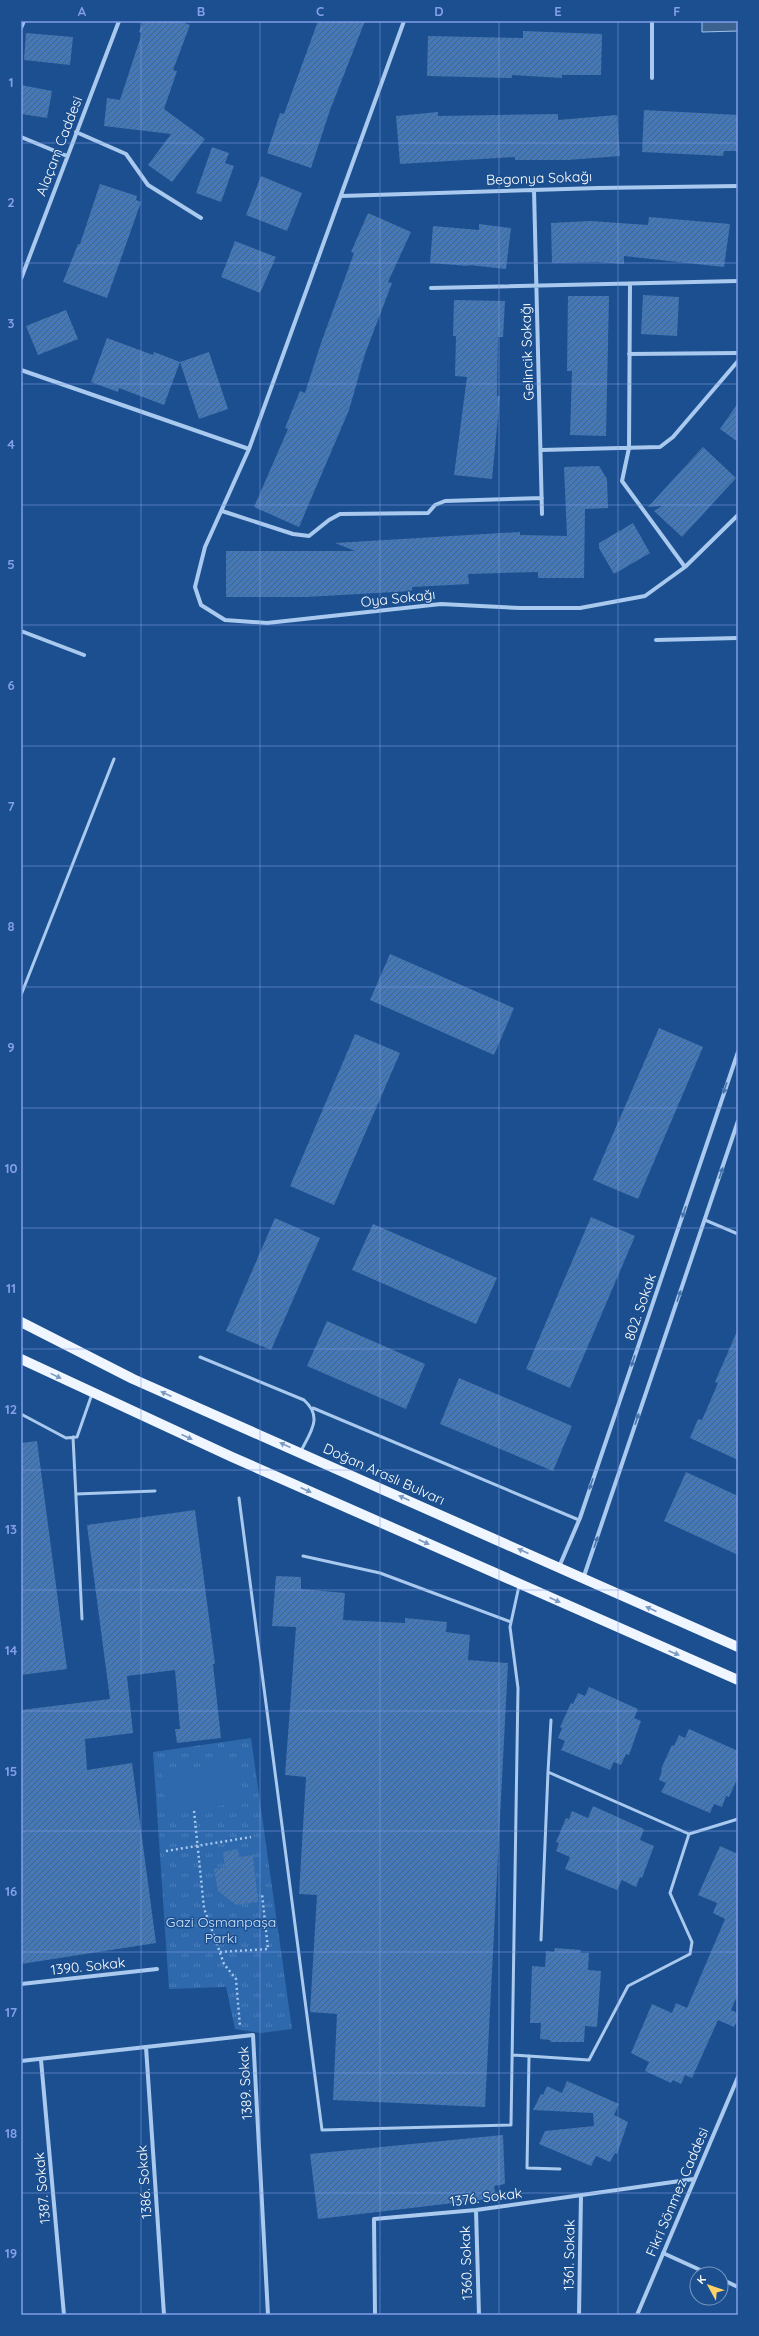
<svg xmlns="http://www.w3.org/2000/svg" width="759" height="2336" font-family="Quicksand,sans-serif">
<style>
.grass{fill:url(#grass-tufts)}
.garden{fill:#2e69ad}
.water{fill:#3c6290;stroke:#9cc4f0}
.building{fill:url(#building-hatch)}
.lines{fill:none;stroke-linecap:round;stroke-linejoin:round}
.path{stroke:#a9c9ee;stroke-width:2.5;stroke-dasharray:2 3;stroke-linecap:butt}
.lane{stroke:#a9c9ee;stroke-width:3}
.street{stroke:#a9c9ee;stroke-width:4}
.primary{stroke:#f0f6ff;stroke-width:10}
.oneway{fill:#4674ac}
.oneway2{fill:#7b9ac1}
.grid{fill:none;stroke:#839eea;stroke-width:1;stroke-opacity:0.55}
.labels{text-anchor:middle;stroke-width:3;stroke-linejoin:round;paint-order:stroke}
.street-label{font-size:14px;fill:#fff;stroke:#1b4f8f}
.park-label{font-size:14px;fill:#cfe3fa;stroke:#1b4f8f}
.neatline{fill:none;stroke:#839eea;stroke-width:1.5}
.grid-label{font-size:13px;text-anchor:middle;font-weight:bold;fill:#839eea}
</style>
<defs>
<pattern id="grass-tufts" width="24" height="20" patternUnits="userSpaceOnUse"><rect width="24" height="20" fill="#2e69ad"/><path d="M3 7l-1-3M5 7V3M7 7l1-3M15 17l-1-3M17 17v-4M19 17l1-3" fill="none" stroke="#4d80b9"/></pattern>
<pattern id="building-hatch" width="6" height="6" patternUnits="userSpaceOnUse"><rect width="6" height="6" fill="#4478b7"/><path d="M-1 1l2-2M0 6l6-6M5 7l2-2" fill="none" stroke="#486282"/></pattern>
</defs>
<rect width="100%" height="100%" fill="#1b4f8f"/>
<!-- grass -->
<path class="grass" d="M251,1738L292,2029L261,2033L235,2029L226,1987L169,1989L153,1752Z"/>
<!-- garden -->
<path class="garden" d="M237,1761L244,1802L167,1814L161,1772Z"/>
<!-- water -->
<path class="water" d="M702,21H738V31L702,32Z"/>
<!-- building -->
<path class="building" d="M143,21H179L190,25L173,70L177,71L164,109L205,139L172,182L148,165L171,134L104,126L107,98L120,100L142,33L139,32Z
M318,21H365L330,110L311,168L267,153L280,113L284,114Z
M523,31L602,34L601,75H562V78L512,75V78L427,76L428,36L523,38Z
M26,33L73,37L70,65L24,60Z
M21,85L52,91L47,118L21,114Z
M644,110L738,115V151H724L723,156L642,152Z
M438,112V116L558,114V120L617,115L620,156L568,160H515V157L400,164L396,116Z
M212,147L229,153L225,163L234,166L221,202L196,193Z
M261,176L302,193L287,231L246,215Z
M100,184L137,196L136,200L141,202L107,298L63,282L78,244H80Z
M368,213L411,232L388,282L392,283L365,354L349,410L299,527L254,507L288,429L285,428L300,391L305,393L321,343L354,253L351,252Z
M649,217L730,224L724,267L624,256V264L598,262L552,263L551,223L590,221L648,225Z
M479,224L511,228L506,269L469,265V266L430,263L433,226L479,230Z
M235,241L276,257L260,293L221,277Z
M643,295L679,297L677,336L641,334Z
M568,296H609L606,436L570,435L572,371H567Z
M454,300L505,301L503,337H498L497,396H500L492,479L454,475L467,377L455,376L456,336H453Z
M66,310L78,339L38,355L26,326Z
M107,338L153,355L154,352L180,362L164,405L119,388L118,392L91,382Z
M209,352L228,409L199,419L180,362Z
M738,403V442L720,429Z
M703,447L736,478L682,537L654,511L662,506L648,507Z
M599,466L607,479L608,508L585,509L584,578H538V572L468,574L469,584L412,587V591L306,597H226V551H355L335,543L520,532V535L567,536L564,467Z
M633,523L650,553L614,574L599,548V543Z
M390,954L514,1008L494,1055L370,1000Z
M659,1028L703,1047L638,1199L593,1180Z
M355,1034L400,1053L334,1205L290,1186Z
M591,1217L635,1236L570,1388L526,1369Z
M275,1218L320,1238L271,1350L226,1331Z
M373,1224L497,1278L476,1324L352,1270Z
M327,1321L425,1364L406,1409L307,1366Z
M738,1329V1460L690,1438L698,1419L702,1420L718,1383L715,1382Z
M459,1378L572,1426L553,1471L440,1424Z
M37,1441L67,1669L21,1675V1443Z
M686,1472L738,1496V1555L664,1521Z
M195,1510L215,1664H213L221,1738L177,1743L175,1729H180L175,1670L127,1676L133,1733L85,1739L87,1770L132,1763L156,1943L21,1964V1710L110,1699L87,1525Z
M276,1576L301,1577V1589L345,1593L343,1620L405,1623V1618L447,1622L446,1632L470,1635L468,1660L508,1663L485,2107L333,2100L337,2014L310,2012L317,1895L299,1894L306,1777L285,1775L296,1627L272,1626Z
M589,1687L638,1709L634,1718L641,1721L629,1755L626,1754L621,1765L614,1762L610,1770L561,1750L565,1741L558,1738L562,1728L560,1727L571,1703L573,1704L578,1693L585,1696Z
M689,1729L738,1751V1777L729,1797L726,1796L722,1807L714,1804L710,1813L661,1792L666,1783L659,1780L662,1770L661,1769L672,1745L674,1746L679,1735L685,1738Z
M593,1806L644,1829L640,1840L654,1846L642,1878L640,1877L636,1887L622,1880L617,1890L565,1869L570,1857L556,1851L559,1843L556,1842L566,1818L569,1819L572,1811L588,1818Z
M720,1846L738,1854V1994L731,2010L738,2013V2019L734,2027L718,2020L692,2078L685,2075L681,2084L673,2080L671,2083L645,2071L649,2062L631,2053L652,2004L672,2013L676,2003L687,2008L725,1919L713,1913L717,1903L698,1895Z
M238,1849L239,1857L253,1855L258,1902L236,1905L218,1891L214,1869L225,1867L223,1852Z
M555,1948L581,1950L580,1953H589L588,1970L601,1971L597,2027L585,2026L584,2042H550V2040L540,2039L541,2023H530L532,1966L545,1967L546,1951L554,1952Z
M567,2081L619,2104L614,2115L628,2122L617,2154L615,2153L610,2162L596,2156L591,2166L539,2144L545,2131L594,2126L593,2113L533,2110L541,2094L543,2095L547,2086L562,2093Z
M503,2135L505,2184L494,2186L496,2198L318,2219L310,2154Z"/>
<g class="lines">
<!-- path -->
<path class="path" d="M194,1811L204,1908L224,1964L236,1979L240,2027
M166,1851L251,1837
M220,1952L268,1949L262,1894"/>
<!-- lane -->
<path class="lane" d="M21,995L114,759
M705,1220L738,1234
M200,1357L304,1400C323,1417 311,1431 301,1451
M313,1408L579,1520
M21,1414L66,1438L77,1437L92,1394
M73,1437L82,1619
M76,1494L155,1491
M239,1498L322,2130L511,2125L518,1688L510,1627L519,1586
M303,1556L380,1573L511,1622
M689,1834L738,1819
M541,1940L548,1772
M513,2055L589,2060L628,1986L690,1954L692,1942L670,1893L689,1834L548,1772L551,1720
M529,2056L527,2168L560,2169"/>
<!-- street -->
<path class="street" d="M652,21V78
M21,28L24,21
M76,132L126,154L148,185L201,218
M21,137L67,156
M534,190L542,514
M341,196L598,188L738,186
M21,279L119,21
M630,284L629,448L622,481L685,567
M431,288L738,281
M629,354L738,353
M21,370L249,449L404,21
M249,449L205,547L195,587L201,605L225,620L267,623L441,604L520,608H580L645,596L685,567L738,515
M541,450L660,447L673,437L738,361
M222,511L293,534L309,536L329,520L340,514L428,513L435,505L445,501L542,498
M21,631L84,655
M656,640L738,638
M559,1567L580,1518L738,1052
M583,1579L738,1121
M21,1984L157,1969
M146,2047L164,2315
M41,2060L64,2315
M21,2061L253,2035L268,2315
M476,2210L479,2315
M663,2253L709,2274
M721,2279L738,2287
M375,2315L374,2219L476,2210L694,2179
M579,2315L581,2195
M637,2315L738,2077"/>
<!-- primary -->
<path class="primary" d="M21,1322L133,1379L738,1647
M21,1359L232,1457L738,1680"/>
</g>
<!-- one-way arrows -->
<defs><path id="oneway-solid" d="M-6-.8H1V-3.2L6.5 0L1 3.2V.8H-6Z"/></defs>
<g class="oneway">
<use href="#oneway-solid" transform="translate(725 1088) rotate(109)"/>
<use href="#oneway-solid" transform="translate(721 1173) rotate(-71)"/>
<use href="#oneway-solid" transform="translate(684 1212) rotate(109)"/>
<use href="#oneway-solid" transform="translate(679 1296) rotate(-71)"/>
<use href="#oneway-solid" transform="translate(633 1361) rotate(109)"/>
<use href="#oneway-solid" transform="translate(637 1419) rotate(-71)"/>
<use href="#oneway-solid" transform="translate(591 1484) rotate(109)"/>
<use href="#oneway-solid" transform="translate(596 1542) rotate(-71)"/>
</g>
<g class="oneway2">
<use href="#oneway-solid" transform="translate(56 1376) rotate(26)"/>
<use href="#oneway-solid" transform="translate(166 1394) rotate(-156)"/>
<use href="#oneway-solid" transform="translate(187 1437) rotate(24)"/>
<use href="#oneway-solid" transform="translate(285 1445) rotate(-156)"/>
<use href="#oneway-solid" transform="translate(306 1490) rotate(24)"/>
<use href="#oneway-solid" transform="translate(404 1498) rotate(-156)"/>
<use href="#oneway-solid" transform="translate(424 1542) rotate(24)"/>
<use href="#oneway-solid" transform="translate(523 1551) rotate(-156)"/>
<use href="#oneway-solid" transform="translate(555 1600) rotate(24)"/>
<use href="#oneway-solid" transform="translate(651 1609) rotate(-156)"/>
<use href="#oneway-solid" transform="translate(674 1653) rotate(23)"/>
</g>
<!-- grid -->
<path class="grid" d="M141,21V2315M260,21V2315M380,21V2315M499,21V2315M618,21V2315M21,143H738M21,263H738M21,384H738M21,505H738M21,625H738M21,746H738M21,866H738M21,987H738M21,1108H738M21,1228H738M21,1349H738M21,1470H738M21,1590H738M21,1711H738M21,1831H738M21,1952H738M21,2073H738M21,2193H738"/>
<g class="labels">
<!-- street labels -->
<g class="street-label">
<text transform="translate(59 146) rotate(-69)" y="5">Alaçam Caddesi</text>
<text transform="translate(539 178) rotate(-2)" y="5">Begonya Sokağı</text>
<text transform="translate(527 352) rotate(-92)" y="5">Gelincik Sokağı</text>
<text transform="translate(398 598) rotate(-6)" y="5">Oya Sokağı</text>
<text transform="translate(640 1307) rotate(-71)" y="5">802. Sokak</text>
<text transform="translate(384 1474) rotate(24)" y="5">Doğan Araslı Bulvarı</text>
<text transform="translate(88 1966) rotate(-6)" y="5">1390. Sokak</text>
<text transform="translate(245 2083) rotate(-93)" y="5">1389. Sokak</text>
<text transform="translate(144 2182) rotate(-94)" y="5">1386. Sokak</text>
<text transform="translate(42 2188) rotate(-95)" y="5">1387. Sokak</text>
<text transform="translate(677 2192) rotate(-67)" y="5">Fikri Sönmez Caddesi</text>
<text transform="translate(486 2197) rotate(-7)" y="5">1376. Sokak</text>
<text transform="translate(569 2255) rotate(-89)" y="5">1361. Sokak</text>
<text transform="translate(466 2263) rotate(-92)" y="5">1360. Sokak</text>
</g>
<!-- park labels -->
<g class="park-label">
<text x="221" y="1927">Gazi Osmanpaşa<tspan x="221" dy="16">Parkı</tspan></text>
</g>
</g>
<!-- border -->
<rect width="759" height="2336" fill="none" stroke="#1b4f8f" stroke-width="44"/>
<!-- north arrow -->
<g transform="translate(709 2286) rotate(310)"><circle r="19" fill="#1b4f8f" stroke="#7695bc"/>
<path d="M0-3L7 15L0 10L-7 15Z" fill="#ffd166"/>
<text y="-6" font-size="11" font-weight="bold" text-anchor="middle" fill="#ffffff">K</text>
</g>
<rect x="22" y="22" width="715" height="2292" class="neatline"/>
<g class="grid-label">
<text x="82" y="16">A</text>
<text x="201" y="16">B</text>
<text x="320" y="16">C</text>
<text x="439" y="16">D</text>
<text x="558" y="16">E</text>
<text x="677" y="16">F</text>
<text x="11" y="87">1</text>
<text x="11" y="207">2</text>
<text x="11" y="328">3</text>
<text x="11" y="449">4</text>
<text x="11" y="569">5</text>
<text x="11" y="690">6</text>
<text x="11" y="811">7</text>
<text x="11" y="931">8</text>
<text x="11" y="1052">9</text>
<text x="11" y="1173">10</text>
<text x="11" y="1293">11</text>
<text x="11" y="1414">12</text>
<text x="11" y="1534">13</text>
<text x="11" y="1655">14</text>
<text x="11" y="1776">15</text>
<text x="11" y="1896">16</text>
<text x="11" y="2017">17</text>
<text x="11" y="2138">18</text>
<text x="11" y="2258">19</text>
</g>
</svg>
